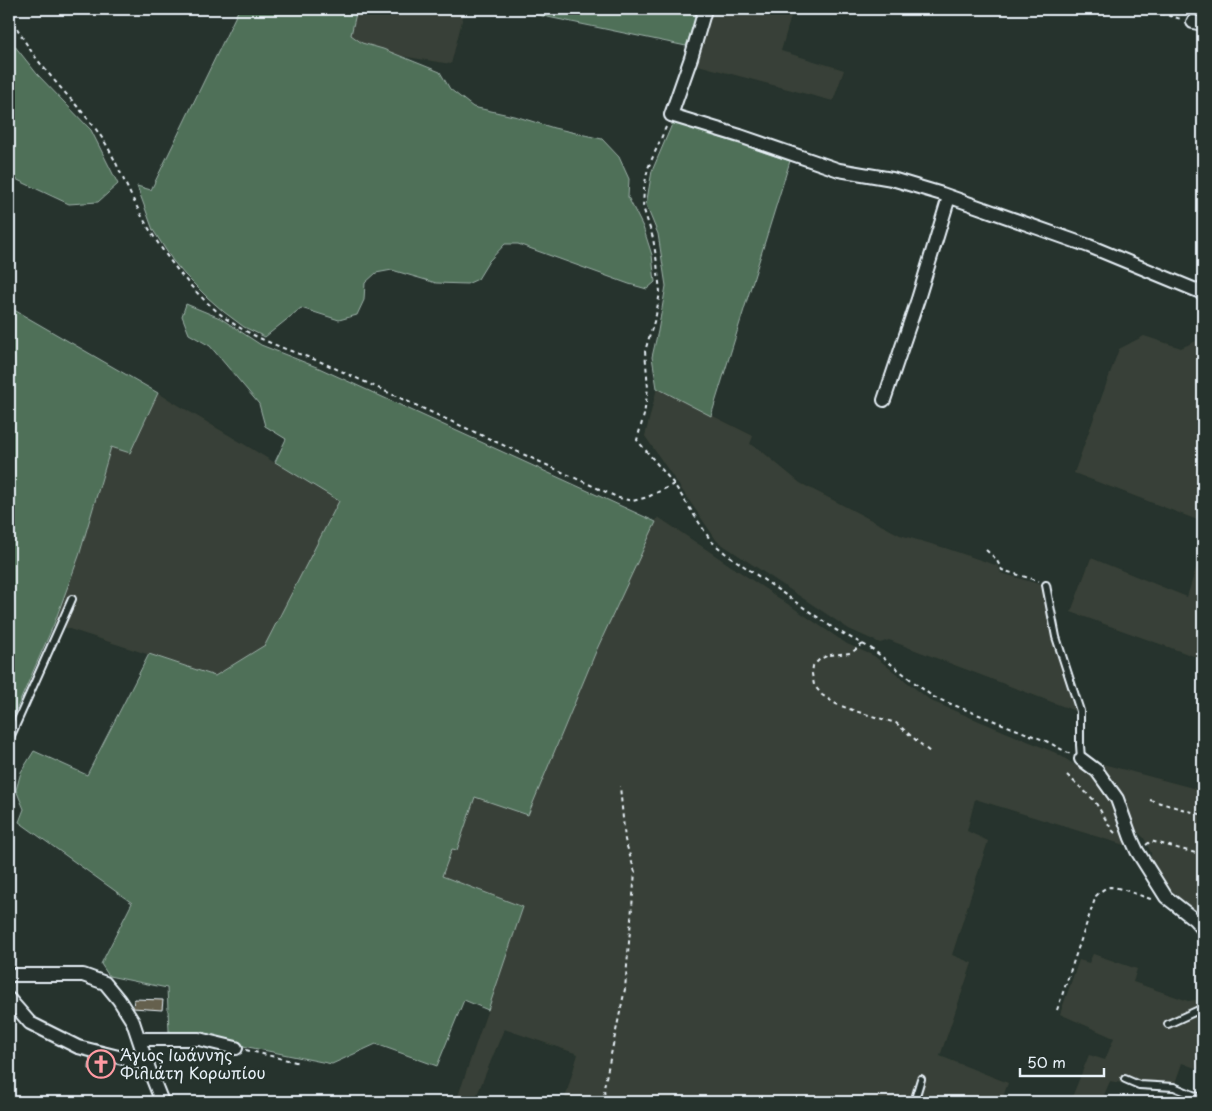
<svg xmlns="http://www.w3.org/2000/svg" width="1212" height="1111" font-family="'Playpen Sans',sans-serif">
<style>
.built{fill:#394137}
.green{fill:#507059;stroke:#9cb0a8}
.building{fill:#65614e;stroke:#e8f1f8}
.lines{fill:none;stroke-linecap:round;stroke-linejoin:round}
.lane-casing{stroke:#e8f1f8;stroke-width:10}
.street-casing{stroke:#e8f1f8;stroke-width:16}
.path{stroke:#e8f1f8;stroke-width:2;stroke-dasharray:4 4;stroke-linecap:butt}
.lane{stroke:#26332d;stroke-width:6}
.street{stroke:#26332d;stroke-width:12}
.labels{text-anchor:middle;stroke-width:4.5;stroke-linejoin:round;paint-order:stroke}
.poi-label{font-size:16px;fill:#e8f1f8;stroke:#26332d;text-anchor:start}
</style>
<rect width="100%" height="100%" fill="#26332d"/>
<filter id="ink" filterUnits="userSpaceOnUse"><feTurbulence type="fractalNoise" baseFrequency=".02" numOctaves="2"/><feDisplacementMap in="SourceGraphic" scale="10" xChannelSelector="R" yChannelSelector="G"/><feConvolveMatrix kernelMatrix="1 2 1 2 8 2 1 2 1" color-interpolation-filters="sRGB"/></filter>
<g filter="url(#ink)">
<!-- built -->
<path class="built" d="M357,9H465L451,64L401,56L383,49L362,43L351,35Z
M719,9H793L781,51L844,70L833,101L698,65V55L710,15Z
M1144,336L1181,348L1203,338V522L1074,473L1119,349Z
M657,388L753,436L750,444L759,449L800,483L900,535L945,548L998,566L1001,573L1042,585L1050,627L1061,665L1078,712L889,640L880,643L849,629L717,541L645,436Z
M158,393L339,501L265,645L215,676L54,624L79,556L111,447L130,452Z
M658,517L847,644L874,656L931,701L1056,753L1093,776L1111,798L1131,847L975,799L967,831L988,841L952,955L972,963L940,1056L1008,1083L1001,1102H564L578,1054L504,1029L474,1102H456L523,907L442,876L452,848L457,850L475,796L527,815L597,649Z
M1203,546V655L1202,659L1071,612L1091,558L1187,597Z
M1099,763L1200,790L1203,781V919L1199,915L1186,907L1174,895L1161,880L1151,862V853L1144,838L1137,831L1117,784L1099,767Z
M1093,954L1137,969L1133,982L1188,1001L1203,999V1071L1182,1063L1172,1092L1110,1081L1101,1102H1070L1089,1055L1105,1060L1114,1038L1060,1014L1079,960L1089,963Z"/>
<!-- green -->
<path class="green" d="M239,9H357L351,35L362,43L383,49L440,72L450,89L473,107L518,117L554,128L602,139L619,157L629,179L628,197L643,227L652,255L655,282L647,289L629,284L518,244H505L489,261L478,279L467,284L436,283L392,270L376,273L365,283L364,300L357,315L339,320L301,308L265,337L244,327L224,312L207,297L185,275L173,261L153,230L137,186L151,190Z
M525,9H699L686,46L524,12Z
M9,35L14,45L37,74L91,130L118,184L98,202L69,204L9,176Z
M673,122L790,161L711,416L657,388L652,357L658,331L666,286L658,234L646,205L652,171Z
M186,304L220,318L261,345L319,368L656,522L597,649L528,815L475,797L457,850L452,849L442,876L523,907L488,1010L464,1000L437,1066L376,1044L332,1064L169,1031L167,988L109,976L101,964L132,903L19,822L24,809L16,790L21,772L34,751L87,775L149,654L215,676L265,645L339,501L275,462L286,439L265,426L259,404L210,346L189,334L182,316Z
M9,307L158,393L130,453L111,447L79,556L54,624L9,726V422L11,418L9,416Z"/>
<!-- building -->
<path class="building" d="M134,999L163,1000L162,1010L133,1008Z
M90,1056L113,1060L112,1072L89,1069Z"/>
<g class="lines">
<!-- lane casing -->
<g class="lane-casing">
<path id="lane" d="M1046,585L1056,637L1080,711V745L1081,759
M9,740L72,599
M1168,1024L1203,1008
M1125,1079L1139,1085L1174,1087L1203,1099
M914,1102L921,1079"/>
</g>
<!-- street casing -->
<g class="street-casing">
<path id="street" d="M704,13L691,58L671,115L740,136L839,170L892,179L942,194L1089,246L1203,293
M1193,22L1203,24
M884,400L918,299L949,197
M1081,759L1097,771L1117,799L1131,838L1137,851L1166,897L1194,919L1203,929
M9,975H83L105,983L119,1000L133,1022L147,1064L162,1102
M9,999L30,1023L78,1047L147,1064
M139,1039H199L236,1048"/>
</g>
<!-- path -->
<path class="path" d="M679,9L685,11L693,12
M1145,9L1181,19
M9,14C21,36 33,56 49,74C66,95 85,113 100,135C115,156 123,181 135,203C157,248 198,304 242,329C267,343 293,352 319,361L619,498L633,501L648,497L674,484
M666,127L648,168L644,188L643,207L653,238L657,263L660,292L656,315L645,351L648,388L644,415L637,440L674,484L711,541L725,553L836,630L872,649L933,697L1046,741L1072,755
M986,550L996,559L1002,570L1039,581
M863,644L851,653L829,655L820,659L813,666L812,674L814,685L822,695L836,704L855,711L896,723L931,753
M1067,775L1094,800L1112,830L1117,835
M1150,800L1203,815
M1146,845L1151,841L1203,855
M1057,1010L1096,896C1100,892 1104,888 1110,887C1120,887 1143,897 1154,900
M246,1050L300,1063
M605,1102L604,1087L625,989L635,872L625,840L620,786"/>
<!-- lane -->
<use href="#lane" class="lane"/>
<!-- street -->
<use href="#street" class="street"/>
</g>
</g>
<!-- icons -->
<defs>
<g id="church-ring" transform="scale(1.4375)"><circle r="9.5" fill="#26332d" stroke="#ff9aa2" stroke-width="1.5"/><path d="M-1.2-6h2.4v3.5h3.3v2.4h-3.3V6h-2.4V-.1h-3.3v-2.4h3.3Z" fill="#ff9aa2"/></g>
</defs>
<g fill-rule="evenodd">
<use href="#church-ring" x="101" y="1064"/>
</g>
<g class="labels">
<!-- poi labels -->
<g class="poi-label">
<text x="120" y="1061">Άγιος Ιωάννης<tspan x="120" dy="18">Φιλιάτη Κορωπίου</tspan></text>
</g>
</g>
<!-- margin -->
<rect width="1212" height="1111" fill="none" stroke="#26332d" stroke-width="30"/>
<rect x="15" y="15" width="1182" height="1081" fill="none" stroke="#e8f1f8" stroke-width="2" filter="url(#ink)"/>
<!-- scale -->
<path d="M1020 1068v8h84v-8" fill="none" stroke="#e8f1f8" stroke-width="2.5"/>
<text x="1027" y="1068" font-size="15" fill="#e8f1f8" stroke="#26332d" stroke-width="4" paint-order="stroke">50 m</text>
</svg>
